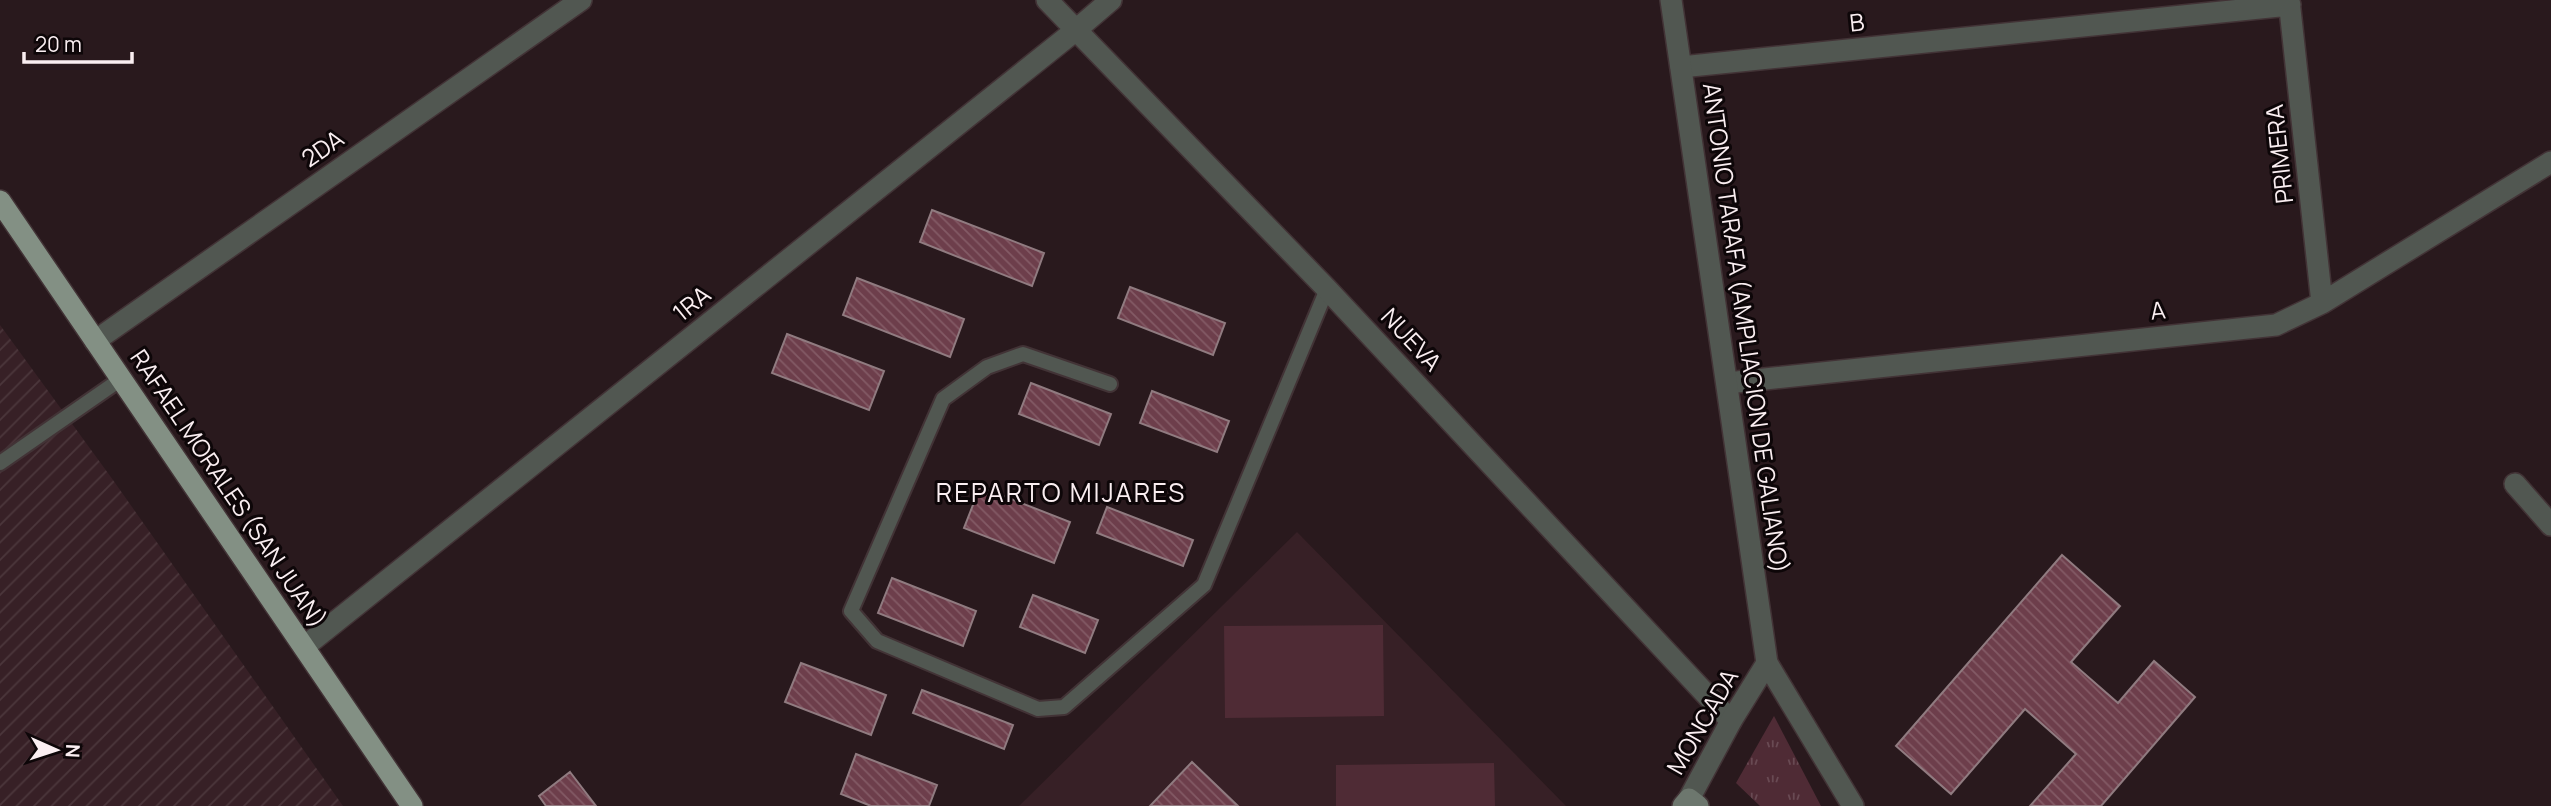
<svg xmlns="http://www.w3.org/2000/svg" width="2551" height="806" font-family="Manrope,sans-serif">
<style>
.built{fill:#372026}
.industrial{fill:url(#industrial-furrows)}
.park{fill:url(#park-tufts)}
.pitch{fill:#4f2b35}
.building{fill:url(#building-back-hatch);stroke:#907b80;stroke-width:2}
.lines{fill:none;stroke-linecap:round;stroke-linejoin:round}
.service-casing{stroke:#423336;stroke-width:18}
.minor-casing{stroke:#423336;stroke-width:24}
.tertiary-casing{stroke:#423336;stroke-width:24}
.secondary-casing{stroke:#423336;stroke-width:24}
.primary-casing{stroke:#423336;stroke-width:24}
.service{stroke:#515751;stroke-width:14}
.minor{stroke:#515751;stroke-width:21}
.tertiary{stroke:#515751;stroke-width:21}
.secondary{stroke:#6d776e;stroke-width:21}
.primary{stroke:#839084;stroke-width:21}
.labels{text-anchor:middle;stroke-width:6;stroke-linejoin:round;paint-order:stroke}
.street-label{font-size:24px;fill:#faeef1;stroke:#0d0608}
.neighbourhood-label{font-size:26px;letter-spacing:2px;fill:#faeef1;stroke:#0d0608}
</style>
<defs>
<pattern id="industrial-furrows" width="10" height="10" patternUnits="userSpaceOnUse" patternTransform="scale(1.75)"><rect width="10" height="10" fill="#372026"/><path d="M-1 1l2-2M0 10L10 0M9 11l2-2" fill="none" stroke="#4b363b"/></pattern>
<pattern id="park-tufts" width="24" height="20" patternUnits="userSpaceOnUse" patternTransform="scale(1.75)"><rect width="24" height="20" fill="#4f2b35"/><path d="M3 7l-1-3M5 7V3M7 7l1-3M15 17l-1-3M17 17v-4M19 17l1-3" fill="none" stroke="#694a53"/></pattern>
<pattern id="building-back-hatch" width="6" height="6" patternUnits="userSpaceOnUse" patternTransform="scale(1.75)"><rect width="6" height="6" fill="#6d3e4b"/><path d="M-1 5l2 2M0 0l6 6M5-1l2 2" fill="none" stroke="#835a65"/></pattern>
</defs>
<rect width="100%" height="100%" fill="#29191d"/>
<!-- built -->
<path class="built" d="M1297,532L1566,806H1019Z"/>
<!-- industrial -->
<path class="industrial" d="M0,325L113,480L343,806H0Z"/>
<!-- park -->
<path class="park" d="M1774,716L1821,806H1760L1736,783Z"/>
<!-- pitch -->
<path class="pitch" d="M1383,625L1384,716L1225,718L1224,626Z
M1494,763L1495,806H1336V765Z"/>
<!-- building -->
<path class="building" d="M932,210L1044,253L1032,286L920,242Z
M857,278L964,319L950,357L843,315Z
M1130,287L1225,323L1213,355L1118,318Z
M787,334L884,371L869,410L772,373Z
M1031,383L1111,414L1099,445L1019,414Z
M1152,391L1229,421L1217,452L1140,423Z
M980,487L1070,522L1054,563L964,528Z
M1107,507L1193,540L1183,566L1097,533Z
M2062,555L2120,606L2071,662L2118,703L2154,661L2195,697L2101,806H2030L2076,754L2025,709L1951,794L1896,746Z
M892,578L976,611L963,646L878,613Z
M1033,595L1098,620L1085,653L1020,627Z
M801,663L886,695L871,735L785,702Z
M922,690L1013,725L1004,749L913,713Z
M856,754L937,785L929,806H871L841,794Z
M1192,762L1238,806H1150Z
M570,772L596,806H546L539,796Z"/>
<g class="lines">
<!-- service casing -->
<g class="service-casing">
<path id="service" d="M1110,384L1023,354L987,367L943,399L851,611L877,641L1038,709L1064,707L1204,585L1327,289
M0,463L121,379"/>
</g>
<!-- minor casing -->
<g class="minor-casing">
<path id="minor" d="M1047,0L1327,289L1731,721
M2289,0L2322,303
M1681,67L2290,5
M95,341L581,0
M1727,383L2276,325L2322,303L2551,162
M2515,484L2551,525
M304,647L1076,30L1111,0"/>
</g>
<!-- tertiary casing -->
<g class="tertiary-casing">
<path id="tertiary" d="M1671,0L1767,663L1853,806
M1689,799L1731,721L1767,663"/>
</g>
<!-- secondary casing -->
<g class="secondary-casing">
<path id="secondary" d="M1683,806L1689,799L1698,806"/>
</g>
<!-- primary casing -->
<g class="primary-casing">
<path id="primary" d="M0,201L412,806"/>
</g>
<!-- service -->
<use href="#service" class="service"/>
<!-- minor -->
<use href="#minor" class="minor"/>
<!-- tertiary -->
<use href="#tertiary" class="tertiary"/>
<!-- secondary -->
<use href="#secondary" class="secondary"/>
<!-- primary -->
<use href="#primary" class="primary"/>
</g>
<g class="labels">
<!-- street labels -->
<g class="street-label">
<text transform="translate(1857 23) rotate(-6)" y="8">B</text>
<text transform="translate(323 149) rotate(-35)" y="8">2DA</text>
<text transform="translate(2280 154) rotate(-96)" y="8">PRIMERA</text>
<text transform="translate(692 304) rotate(-39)" y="8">1RA</text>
<text transform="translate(2158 311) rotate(-6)" y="8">A</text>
<text transform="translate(1745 328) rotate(82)" y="8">ANTONIO TARAFA (AMPLIACION DE GALIANO)</text>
<text transform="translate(1411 340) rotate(47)" y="8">NUEVA</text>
<text transform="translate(228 489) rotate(56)" y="8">RAFAEL MORALES (SAN JUAN)</text>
<text transform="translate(1703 722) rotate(-60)" y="8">MONCADA</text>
</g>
<!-- neighbourhood labels -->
<g class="neighbourhood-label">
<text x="1061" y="502">REPARTO MIJARES</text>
</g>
</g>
<!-- north arrow -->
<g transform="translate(56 750) rotate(93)" stroke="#0d0608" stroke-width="5" paint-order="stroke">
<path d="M0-5L12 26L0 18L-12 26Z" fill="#faeef1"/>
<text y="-10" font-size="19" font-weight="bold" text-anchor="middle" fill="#faeef1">N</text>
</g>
<!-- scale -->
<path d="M24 52v10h108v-10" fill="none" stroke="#faeef1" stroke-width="3.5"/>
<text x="35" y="52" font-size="21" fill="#faeef1" stroke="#0d0608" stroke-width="5" paint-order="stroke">20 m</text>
</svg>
